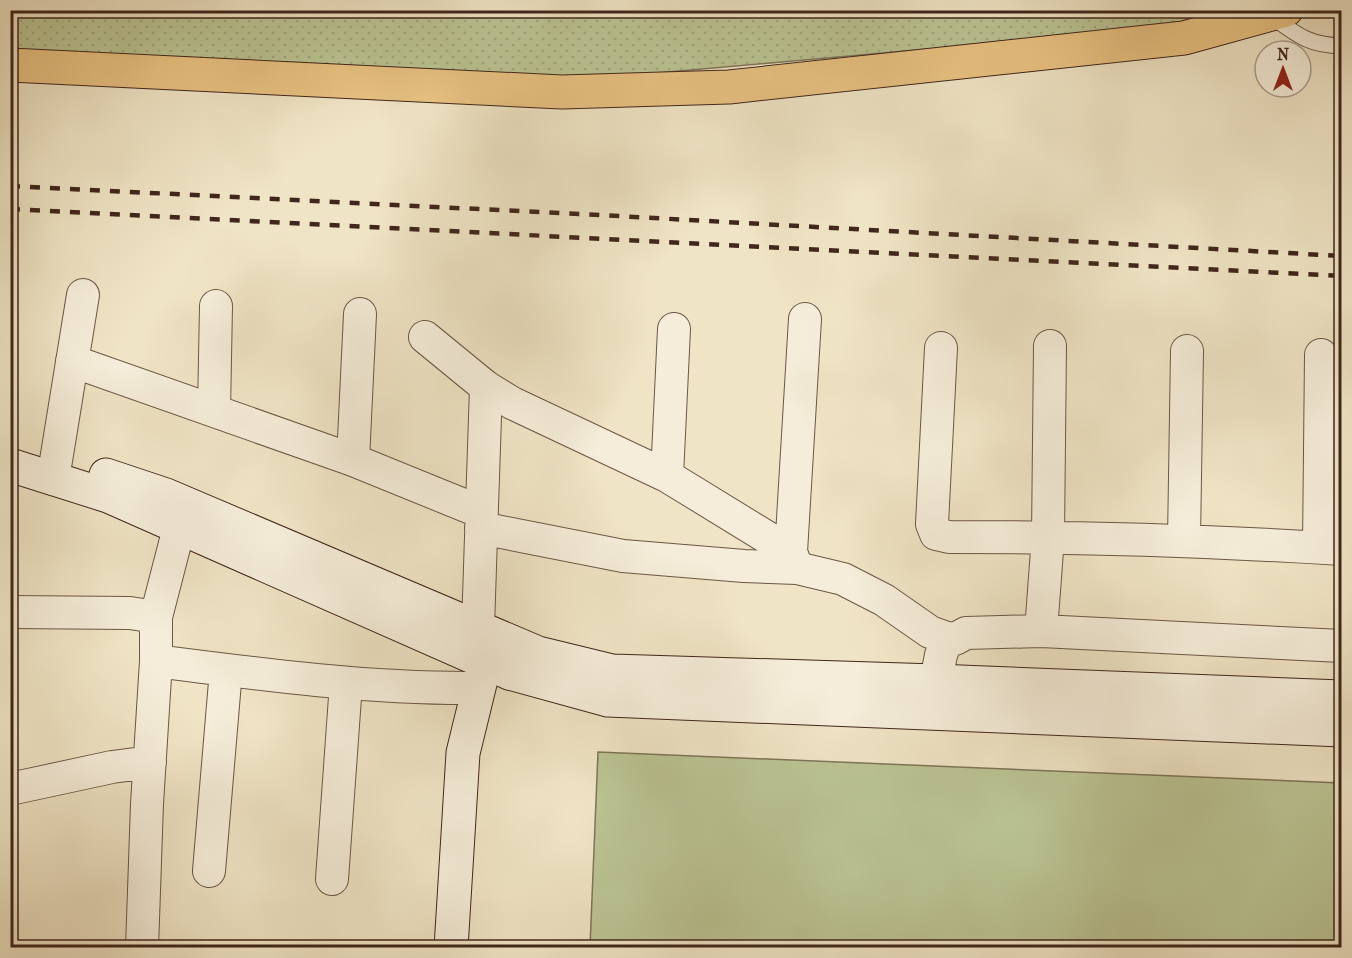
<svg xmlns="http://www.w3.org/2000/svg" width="1352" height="958" font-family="'IM FELL French Canon',serif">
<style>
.grass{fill:url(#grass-dots);stroke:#7e7558;stroke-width:1.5}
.park{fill:#bbc494;stroke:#7e7558;stroke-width:1.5}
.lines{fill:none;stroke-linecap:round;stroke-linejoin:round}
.lane-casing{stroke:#6c5646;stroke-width:17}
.street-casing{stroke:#6c5646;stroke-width:34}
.secondary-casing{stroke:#40261c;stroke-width:35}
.highway-casing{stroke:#40261c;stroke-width:35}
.lane{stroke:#f5edd9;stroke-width:15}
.street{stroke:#f5edd9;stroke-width:32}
.secondary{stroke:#f5edd9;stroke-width:33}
.highway{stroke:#e8c282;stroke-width:33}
.rail{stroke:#40261c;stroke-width:4.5;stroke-dasharray:10 10;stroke-linecap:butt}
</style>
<defs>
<pattern id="grass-dots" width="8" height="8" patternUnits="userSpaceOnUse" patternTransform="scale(1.5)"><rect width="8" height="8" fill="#bbc494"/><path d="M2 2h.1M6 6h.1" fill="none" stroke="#a2a87f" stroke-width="1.8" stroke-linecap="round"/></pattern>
</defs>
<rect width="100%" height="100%" fill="#efe4c5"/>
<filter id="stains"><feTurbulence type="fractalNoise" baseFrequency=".00333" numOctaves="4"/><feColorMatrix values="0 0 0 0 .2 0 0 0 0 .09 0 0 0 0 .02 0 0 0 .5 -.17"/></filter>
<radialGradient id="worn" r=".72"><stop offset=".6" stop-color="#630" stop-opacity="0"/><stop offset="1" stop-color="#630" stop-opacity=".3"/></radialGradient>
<!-- grass -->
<path class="grass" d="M759,10L1187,11L1186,26L556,82L11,51L10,11Z"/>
<!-- park -->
<path class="park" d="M598,752L1341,783V947H590Z"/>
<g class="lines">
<!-- lane casing -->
<g class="lane-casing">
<path id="lane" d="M1271,16C1297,35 1308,45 1342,46"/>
</g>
<!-- street casing -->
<g class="street-casing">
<path id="street" d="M425,337L486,387L512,403L667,476L791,552
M941,348L932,524L936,534L949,537C1080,537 1211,541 1342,549
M72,361L353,460L481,512
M214,411L216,306
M353,460L360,314
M667,476L674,329
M53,479L83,295
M481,528L623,556L744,566L797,568L843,579L884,600L930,632L947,638
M1184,540L1187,351
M1319,547L1321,355
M797,568L791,552L805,319
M10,612L130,613L156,617
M478,627L486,387
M1041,631L1048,537L1050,346
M156,661C264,675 371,689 479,688
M936,681L941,655L947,638L955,639L966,633L1041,631L1342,646
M10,789L112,767L150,762
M209,871L226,670
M332,879L346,683
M142,948L147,804L156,661V617L179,528"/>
</g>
<!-- secondary casing -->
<g class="secondary-casing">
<path id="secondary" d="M10,465L108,496L509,673L608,700L1342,730
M106,475L166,495L538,653L612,671L936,681L1342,697
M451,948L463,753L485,663L493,642"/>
</g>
<!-- highway casing -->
<g class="highway-casing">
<path id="highway" d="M10,65L562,92L729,87L1184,38L1286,10"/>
</g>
<!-- lane -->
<use href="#lane" class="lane"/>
<!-- street -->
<use href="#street" class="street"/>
<!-- secondary -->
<use href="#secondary" class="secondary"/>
<!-- highway -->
<use href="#highway" class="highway"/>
<!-- rail -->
<path class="rail" d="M10,186L599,215L1342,256
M10,209L1342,276"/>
</g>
<!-- margin -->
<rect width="1352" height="958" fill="none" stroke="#efe4c5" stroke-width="36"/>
<rect x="12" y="12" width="1328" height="934" fill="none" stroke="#40261c" stroke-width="3"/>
<rect x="18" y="18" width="1316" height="922" fill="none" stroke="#40261c" stroke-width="1.5"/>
<!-- north arrow -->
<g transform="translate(1283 69)"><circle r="28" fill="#f5edd9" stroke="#ad9d8d" stroke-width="1.5"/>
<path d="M0-4.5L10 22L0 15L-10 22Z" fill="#8f2418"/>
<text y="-9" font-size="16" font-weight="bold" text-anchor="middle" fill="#40261c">N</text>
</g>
<rect width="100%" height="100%" filter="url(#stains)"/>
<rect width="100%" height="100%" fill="url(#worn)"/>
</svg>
